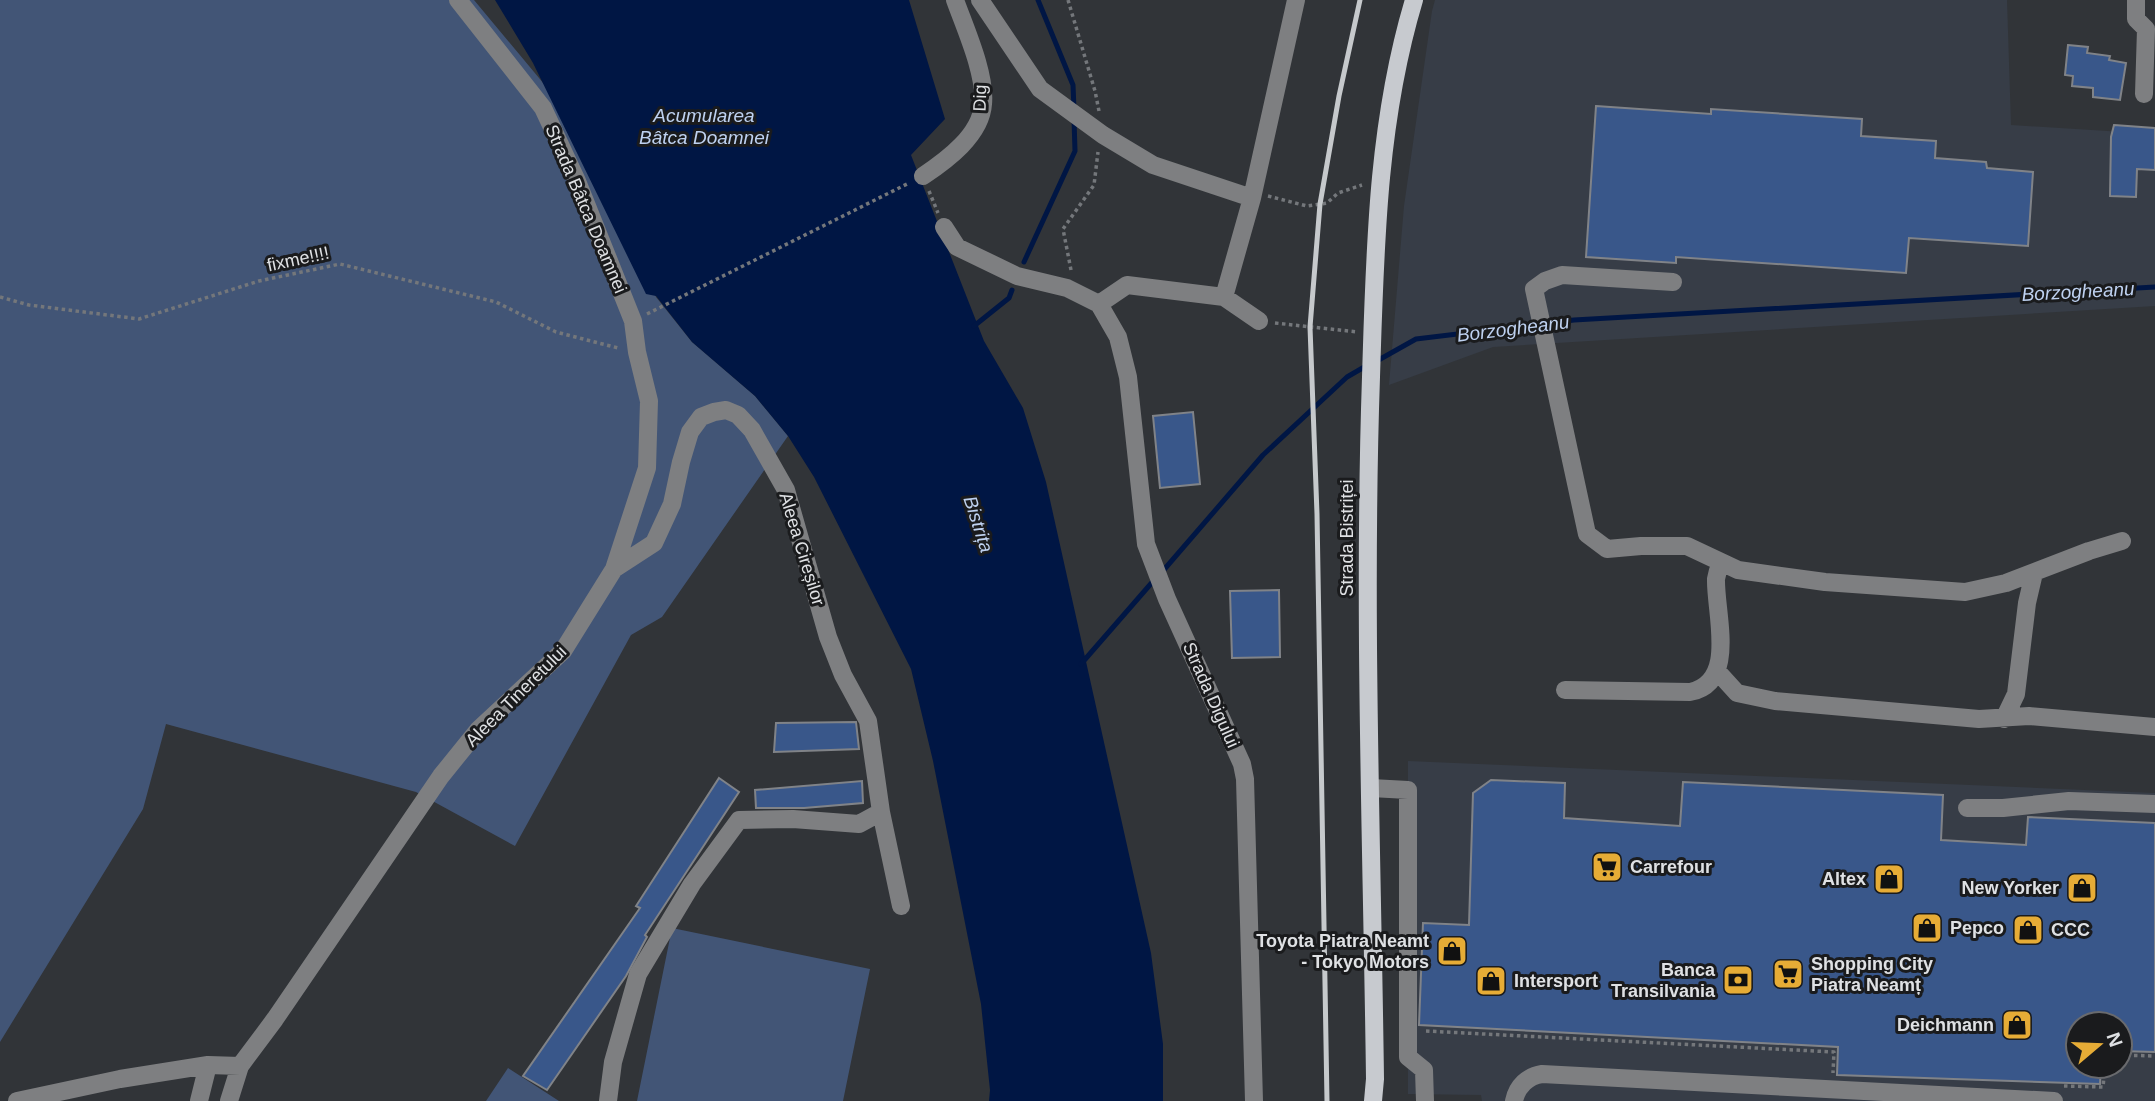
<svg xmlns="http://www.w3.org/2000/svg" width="2155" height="1101" font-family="Arial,sans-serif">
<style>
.built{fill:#373d47;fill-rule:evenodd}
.green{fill:#425576}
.water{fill:#001644}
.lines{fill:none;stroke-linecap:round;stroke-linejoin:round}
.stream{stroke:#001644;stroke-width:5}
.building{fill:#39578a;stroke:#808388;stroke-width:2}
.path{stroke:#74777b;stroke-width:3.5;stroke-dasharray:3.5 3.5;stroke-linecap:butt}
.minor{stroke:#7e7f81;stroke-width:18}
.major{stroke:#c7cacf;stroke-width:18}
.rail{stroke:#c6c9cc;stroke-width:5}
.labels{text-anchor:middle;stroke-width:6;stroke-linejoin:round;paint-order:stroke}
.street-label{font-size:18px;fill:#dfe1e4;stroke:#1a1b1d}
.poi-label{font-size:18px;font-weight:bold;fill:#dfe1e4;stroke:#1a1b1d;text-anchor:start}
.water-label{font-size:19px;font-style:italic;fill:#bed1f0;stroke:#1a1b1d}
</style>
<rect width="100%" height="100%" fill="#313438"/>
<!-- built -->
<path class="built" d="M1435,0H2007L2011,125L2155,134V306L1493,347L1389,385L1404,206L1432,11Z
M1408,761L2155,793V1101H1482L1481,1095L1408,1094ZM2078,1024H2120V1066H2078Z"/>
<!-- green -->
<path class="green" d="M0,0H474L554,96L656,297L692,342L755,396L788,436L662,617L631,635L515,846L416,792L166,724L143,809L0,1042Z
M672,928L870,969L843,1101H637Z
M508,1068L559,1101H486Z"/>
<!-- water -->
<path class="water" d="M495,0H909L945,119L911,155L984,341L1023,408L1046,482L1151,953L1163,1044V1101H989L990,1090L981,1004L933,761L911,669L814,477L788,436L755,396L692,342L656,296L646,294L533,63Z"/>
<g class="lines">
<!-- stream -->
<path class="stream" d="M1038,0L1073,85L1074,109
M1024,262L1075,151L1074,119
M974,326L1009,298L1012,290
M1375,362L1416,339L1574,320L2155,287
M1162,572L1263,455L1347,377L1366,366
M1081,664L1155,579"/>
</g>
<!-- building -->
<path class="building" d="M2068,45L2088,47L2087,53L2110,56L2109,60L2126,63L2120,100L2093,97V88L2072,86L2073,76L2065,75Z
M1596,106L1711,114V109L1862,119L1861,136L1936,141L1935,158L1986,162L1987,168L2033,172L2028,246L1909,238L1906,273L1676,257V263L1586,257Z
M2114,125L2155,128V170L2137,169L2136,197L2110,196L2111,137Z
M1193,412L1200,484L1160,488L1153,416Z
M1279,590L1280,657L1232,658L1230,591Z
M856,722L859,749L774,752L776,723Z
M719,778L739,792L645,935L647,937L626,976L547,1090L523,1076L640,908L636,906Z
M1491,780L1565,783L1564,818L1680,826L1683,782L1943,795L1941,840L2026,845L2028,817L2155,823V1052L2120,1051V1024H2078V1066H2101L2100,1084L1837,1075L1838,1047L1419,1025L1423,923L1469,925L1473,793Z
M862,781L863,803L804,808H756L755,790Z"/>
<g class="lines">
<!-- path -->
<path class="path" d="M1068,0L1095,91L1099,111
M929,191L938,213
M1268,196L1307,206L1327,203L1338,193L1362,185
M1071,270L1063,229L1094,185L1098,152
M0,297L29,305L139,319L259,281L340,264L496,302L556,332L618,348
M647,314L909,183
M1275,323L1358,332
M1426,1031L1834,1052L1833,1073
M2120,1055L2155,1056
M2064,1086L2103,1087L2105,1066"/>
<!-- minor -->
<path class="minor" d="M980,0L1040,89L1103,135L1153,165L1252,198L1224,297
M2136,0V19L2146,29L2144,94
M923,176C947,160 981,135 983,104C986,74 965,28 955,0
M1252,198L1296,0
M944,227L957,247L1017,276L1067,288L1099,304L1127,285L1224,297L1259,321
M1673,282L1562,275L1545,281L1534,289L1587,534L1607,549L1641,546H1687L1738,570L1825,582L1965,592L2006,583L2089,551L2122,541
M1099,304L1118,337L1128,377L1146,544L1167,599L1242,764L1245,779L1254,1101
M614,569L654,543L672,504L681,462L690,432L701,417L714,412L726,410L738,415L752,430L786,490L828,637L843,675L868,721L881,812L901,906
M1717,671L1737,693L1775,701L1979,719L2029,716L2155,727
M1565,690L1690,692C1738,683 1715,613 1716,579C1717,573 1719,567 1721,562
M2004,719L2016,694L2027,603L2034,573
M1371,788L1408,790V1057L1424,1070L1425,1101
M1967,808H2003L2069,801L2155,804
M17,1101L120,1079L208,1065
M199,1101L208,1065L240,1066
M229,1101L240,1066L275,1019L441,776L479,729L563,651L614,569L647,468L649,401L637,352L633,321L577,181L543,108L458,0
M608,1101L613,1062L638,974L692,884L739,820L793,819L859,824L881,812
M1514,1101C1517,1086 1528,1076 1542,1074L2054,1101"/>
<!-- major -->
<path class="major" d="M1373,1101L1375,1079C1372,845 1363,611 1371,377C1375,250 1377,123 1414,0"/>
<!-- rail -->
<path class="rail" d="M1327,1101L1317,514L1310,327L1320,204L1339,96L1360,0"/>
</g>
<!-- icons -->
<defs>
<g id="supermarket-square" transform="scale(1.575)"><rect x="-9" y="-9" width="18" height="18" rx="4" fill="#e6ac36" stroke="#1a1b1d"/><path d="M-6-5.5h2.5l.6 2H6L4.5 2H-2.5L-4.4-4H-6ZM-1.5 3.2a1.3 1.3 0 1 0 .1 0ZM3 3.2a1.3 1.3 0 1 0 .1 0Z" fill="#111"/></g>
<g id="shop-square" transform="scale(1.575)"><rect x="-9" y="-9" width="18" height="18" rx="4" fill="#e6ac36" stroke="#1a1b1d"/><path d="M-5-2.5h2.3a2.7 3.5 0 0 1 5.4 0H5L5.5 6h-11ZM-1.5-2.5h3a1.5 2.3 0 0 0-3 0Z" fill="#111"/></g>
<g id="bank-square" transform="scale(1.575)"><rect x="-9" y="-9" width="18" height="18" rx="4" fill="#e6ac36" stroke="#1a1b1d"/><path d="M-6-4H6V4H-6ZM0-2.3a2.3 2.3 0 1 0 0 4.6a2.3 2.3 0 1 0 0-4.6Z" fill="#111"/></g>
</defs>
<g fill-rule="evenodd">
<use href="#supermarket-square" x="1607" y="867"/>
<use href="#shop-square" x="1889" y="879"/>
<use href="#shop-square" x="2082" y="888"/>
<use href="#shop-square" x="1927" y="928"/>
<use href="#shop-square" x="2028" y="930"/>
<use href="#shop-square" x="1452" y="951"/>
<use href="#supermarket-square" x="1788" y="974"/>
<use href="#bank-square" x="1738" y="980"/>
<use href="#shop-square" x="1491" y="981"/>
<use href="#shop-square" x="2017" y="1025"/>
</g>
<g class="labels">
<!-- street labels -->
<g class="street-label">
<text transform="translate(980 98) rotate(-88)" y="6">Dig</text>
<text transform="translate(586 209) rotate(67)" y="6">Strada Bâtca Doamnei</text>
<text transform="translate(298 259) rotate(-12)" y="6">fixme!!!!</text>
<text transform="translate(1347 538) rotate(-90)" y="6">Strada Bistriței</text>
<text transform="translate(802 549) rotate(73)" y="6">Aleea Cireșilor</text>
<text transform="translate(1211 695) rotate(66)" y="6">Strada Digului</text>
<text transform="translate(516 696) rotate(-45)" y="6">Aleea Tineretului</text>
</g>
<!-- poi labels -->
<g class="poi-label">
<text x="1630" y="873">Carrefour</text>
<text x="1866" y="885" text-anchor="end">Altex</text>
<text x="2059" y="894" text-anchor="end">New Yorker</text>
<text x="1950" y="934">Pepco</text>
<text x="2051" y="936">CCC</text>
<text x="1429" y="947" text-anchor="end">Toyota Piatra Neamt<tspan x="1429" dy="21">- Tokyo Motors</tspan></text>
<text x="1811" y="970">Shopping City<tspan x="1811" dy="21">Piatra Neamț</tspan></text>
<text x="1715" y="976" text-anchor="end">Banca<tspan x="1715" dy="21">Transilvania</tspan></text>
<text x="1514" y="987">Intersport</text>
<text x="1994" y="1031" text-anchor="end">Deichmann</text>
</g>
<!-- water labels -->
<g class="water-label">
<text x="704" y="122">Acumularea<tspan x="704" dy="22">Bâtca Doamnei</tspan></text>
<text transform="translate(2078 291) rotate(-3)" y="7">Borzogheanu</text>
<text transform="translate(1513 328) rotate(-7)" y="7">Borzogheanu</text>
<text transform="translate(979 524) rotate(72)" y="7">Bistrița</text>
</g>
</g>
<!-- north arrow -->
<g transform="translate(2099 1045) rotate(71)"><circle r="33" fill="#1a1b1d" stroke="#696a6d" stroke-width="2"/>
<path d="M0-5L12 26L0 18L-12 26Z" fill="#e6ac36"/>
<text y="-10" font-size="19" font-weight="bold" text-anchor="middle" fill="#dfe1e4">N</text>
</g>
</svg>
